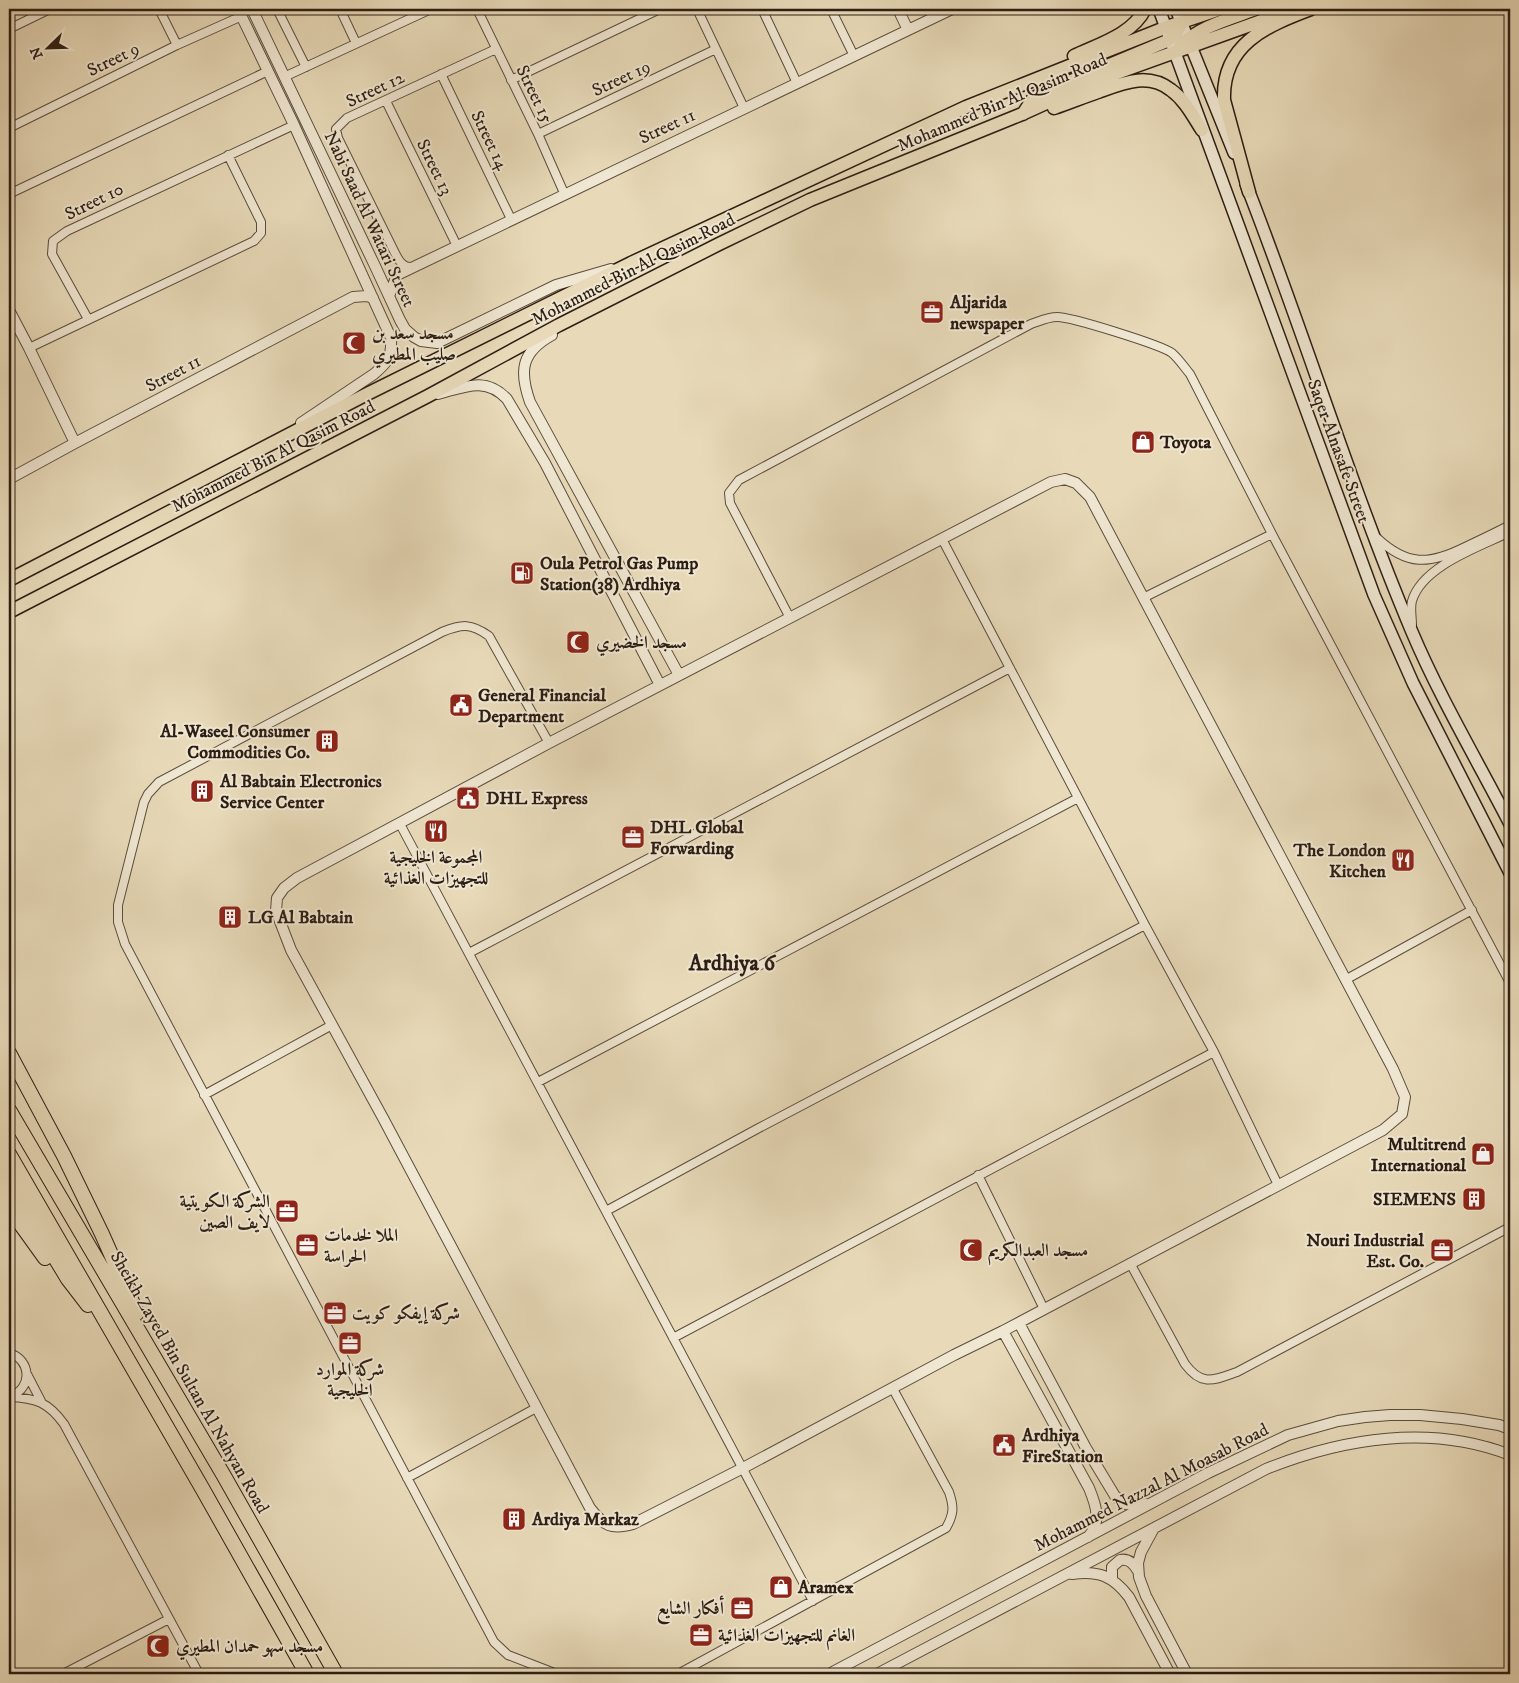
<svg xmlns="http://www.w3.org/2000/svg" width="1519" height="1683" font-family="'IM FELL DW Pica',Amiri,serif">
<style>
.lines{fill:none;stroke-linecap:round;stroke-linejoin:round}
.minor-casing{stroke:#5b4d3d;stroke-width:10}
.tertiary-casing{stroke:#5b4d3d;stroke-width:12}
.secondary-casing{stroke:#2c1e14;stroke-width:14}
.primary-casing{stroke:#2c1e14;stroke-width:15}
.motorway-casing{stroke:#2c1e14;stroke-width:16}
.minor{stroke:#f0e7d2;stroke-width:8}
.tertiary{stroke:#f0e7d2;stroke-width:10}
.secondary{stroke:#f0e7d2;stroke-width:11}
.primary{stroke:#e8dab9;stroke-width:12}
.motorway{stroke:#e8dab9;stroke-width:14}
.labels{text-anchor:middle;stroke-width:4;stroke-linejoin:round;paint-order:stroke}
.street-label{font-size:18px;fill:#2c1e14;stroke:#f0e7d2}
.poi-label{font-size:18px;font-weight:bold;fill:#2c1e14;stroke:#f0e7d2;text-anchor:start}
.district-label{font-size:22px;font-weight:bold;fill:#2c1e14;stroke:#f0e7d2}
</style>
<rect width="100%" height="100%" fill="#e8dab9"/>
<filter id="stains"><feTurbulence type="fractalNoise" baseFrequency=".004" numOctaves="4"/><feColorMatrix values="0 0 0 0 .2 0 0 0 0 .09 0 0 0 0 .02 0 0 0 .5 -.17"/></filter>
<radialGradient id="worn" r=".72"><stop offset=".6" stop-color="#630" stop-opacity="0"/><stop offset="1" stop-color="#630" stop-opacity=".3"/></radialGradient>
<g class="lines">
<!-- minor casing -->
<g class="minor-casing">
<path id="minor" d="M159,9L177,45
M277,9L306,67
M340,9L356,43
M477,9L538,134L564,193
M697,9L744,108
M762,9L797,83
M831,9L854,56
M9,29L50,9
M441,74L511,219
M284,77L431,9
M511,80L660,9
M386,101L457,246
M9,128L177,45L242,16
M538,134L716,49
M9,194L268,71
M412,267C403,268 399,261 395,253L338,138L336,129L347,118L496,49
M88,319L52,254L53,241L67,231L294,125
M29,348L254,241L261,233V222L228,155
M1377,538C1407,566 1429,565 1465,547C1480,540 1495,533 1510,525
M942,539L1145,925L1214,1052L1278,1185
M1143,598L1272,534
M790,618L730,503L729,493L739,480L1031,324C1040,321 1048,317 1057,317C1072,317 1161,345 1172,353C1179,359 1184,367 1190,374L1272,534L1510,983
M1412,625C1412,617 1410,608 1412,601C1422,566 1479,547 1510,532
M549,743L489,636C471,623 462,624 442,632L159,782L148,794L144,802L118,905V922L125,944L494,1642L508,1655L557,1674
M400,824L813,1601
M469,953L1010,668
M1345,980L1472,910
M538,1082L1078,798
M204,1095L332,1025
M978,1175L1044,1309
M606,1211L757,1129L1145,925
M1130,1263L1185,1364C1202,1387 1214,1380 1237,1372L1510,1227
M673,1338C853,1243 1033,1146 1214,1052
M9,1353C31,1359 33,1388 11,1396
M27,1374L41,1401
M9,1397C36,1398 48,1402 64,1424L199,1674
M407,1478L536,1408
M63,1674L169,1619
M678,1674L946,1528C954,1514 954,1507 949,1492L893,1389"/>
</g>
<!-- tertiary casing -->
<g class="tertiary-casing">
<path id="tertiary" d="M238,9L294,125L391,338C392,357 388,362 374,374L301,423
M252,9L375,266L400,320L405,329L414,337L421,341L437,343L556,285L611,269
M898,9L908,30
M389,296L397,275L952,9
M9,310L29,348L75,443
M552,335C521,352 519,371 530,402L679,675
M438,394C464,387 486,376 507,399L545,463L660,685
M9,479L75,443L353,297L367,296L373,298
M1065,479L1076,483L1090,497L1393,1069L1405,1097L1402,1114L1383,1130L1003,1331L954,1355L743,1468L633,1524C611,1530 604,1526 590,1508L383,1118L291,950L276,911L277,898L284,888L297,878L549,743L1051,482Z
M1019,1323L1086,1448L1115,1496L1125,1504L1137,1505L1146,1504
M1003,1331L1089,1488C1096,1505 1102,1522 1088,1537
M1154,1528L1141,1552L1138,1563L1139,1577L1146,1596L1187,1674
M1072,1574C1098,1570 1113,1576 1129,1597L1170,1674
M1112,1579V1567L1120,1560C1129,1558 1134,1564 1138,1571
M829,1674L1208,1473L1288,1435L1338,1421L1365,1417L1390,1415H1420L1462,1419L1499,1425L1510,1429
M877,1674L1266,1469C1343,1438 1431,1424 1510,1455"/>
</g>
<!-- secondary casing -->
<g class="secondary-casing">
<path id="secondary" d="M1159,9L1374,595L1413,683L1510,873
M1176,9L1234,153
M1246,184C1304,332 1350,485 1412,632C1440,698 1477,760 1510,824"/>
</g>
<!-- primary casing -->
<g class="primary-casing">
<path id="primary" d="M1180,46C1200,26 1230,19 1256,9
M1074,56C1099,44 1132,35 1145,9
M1054,108C1069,103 1083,97 1098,92C1123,83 1148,72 1171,90C1185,100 1193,116 1202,130
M1023,114L1032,100L1042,93L1167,41L1176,34L1182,22
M1249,192L1224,100C1222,44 1266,26 1311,9
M9,580L365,395L631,263L966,107L1167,27L1220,9
M9,612L428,396L559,325L719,244L810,200L1022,114L1097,80L1295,9"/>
</g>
<!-- motorway casing -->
<g class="motorway-casing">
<path id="motorway" d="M9,1053L64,1156L102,1234L137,1313
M9,1110L224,1476L336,1674
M9,1154L202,1488L307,1674
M9,1182L68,1279L88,1305
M9,1208L45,1258"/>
</g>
<!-- minor -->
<use href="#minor" class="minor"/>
<!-- tertiary -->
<use href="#tertiary" class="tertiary"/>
<!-- secondary -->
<use href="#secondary" class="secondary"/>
<!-- primary -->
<use href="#primary" class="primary"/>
<!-- motorway -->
<use href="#motorway" class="motorway"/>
</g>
<!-- icons -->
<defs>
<g id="office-square" transform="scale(1.25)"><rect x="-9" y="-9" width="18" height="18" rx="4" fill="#8f2418" stroke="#f0e7d2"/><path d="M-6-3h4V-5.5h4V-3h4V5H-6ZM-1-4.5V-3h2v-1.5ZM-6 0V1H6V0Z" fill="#fff"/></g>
<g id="mosque-square" transform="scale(1.25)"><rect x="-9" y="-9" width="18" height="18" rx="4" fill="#8f2418" stroke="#f0e7d2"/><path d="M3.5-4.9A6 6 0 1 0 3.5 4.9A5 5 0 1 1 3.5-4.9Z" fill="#fff"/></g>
<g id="shop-square" transform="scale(1.25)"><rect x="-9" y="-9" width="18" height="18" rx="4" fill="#8f2418" stroke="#f0e7d2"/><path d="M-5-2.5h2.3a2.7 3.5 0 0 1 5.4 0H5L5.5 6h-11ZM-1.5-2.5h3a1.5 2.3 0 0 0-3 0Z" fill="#fff"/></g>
<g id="fuel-square" transform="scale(1.25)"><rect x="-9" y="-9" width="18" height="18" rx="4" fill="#8f2418" stroke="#f0e7d2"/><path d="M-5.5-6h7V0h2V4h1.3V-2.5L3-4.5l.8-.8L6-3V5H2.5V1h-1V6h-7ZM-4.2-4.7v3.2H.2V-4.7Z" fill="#fff"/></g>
<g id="civic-square" transform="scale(1.25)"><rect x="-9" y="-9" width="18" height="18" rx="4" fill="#8f2418" stroke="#f0e7d2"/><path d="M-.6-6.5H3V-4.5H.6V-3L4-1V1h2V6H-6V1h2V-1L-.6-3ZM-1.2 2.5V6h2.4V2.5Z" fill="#fff"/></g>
<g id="building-square" transform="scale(1.25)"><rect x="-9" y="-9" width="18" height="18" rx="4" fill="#8f2418" stroke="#f0e7d2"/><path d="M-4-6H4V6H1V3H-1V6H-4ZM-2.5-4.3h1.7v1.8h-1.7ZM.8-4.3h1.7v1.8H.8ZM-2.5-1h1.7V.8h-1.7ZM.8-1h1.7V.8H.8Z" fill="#fff"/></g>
<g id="restaurant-square" transform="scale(1.25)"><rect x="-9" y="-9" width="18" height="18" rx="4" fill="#8f2418" stroke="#f0e7d2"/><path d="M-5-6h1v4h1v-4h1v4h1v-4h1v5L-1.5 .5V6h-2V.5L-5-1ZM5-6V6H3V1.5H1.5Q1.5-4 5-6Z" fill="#fff"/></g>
</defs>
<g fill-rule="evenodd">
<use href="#office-square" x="932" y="312"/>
<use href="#mosque-square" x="354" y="343"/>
<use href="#shop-square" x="1143" y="442"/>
<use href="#fuel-square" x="522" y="573"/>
<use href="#mosque-square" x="578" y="642"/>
<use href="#civic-square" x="461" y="705"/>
<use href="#building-square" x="327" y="741"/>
<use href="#building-square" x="202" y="791"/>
<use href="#civic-square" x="468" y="798"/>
<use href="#restaurant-square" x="436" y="831"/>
<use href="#office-square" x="633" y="837"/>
<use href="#restaurant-square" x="1403" y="860"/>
<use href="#building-square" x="230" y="917"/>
<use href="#shop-square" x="1483" y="1154"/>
<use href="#building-square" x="1474" y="1199"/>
<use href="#office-square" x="287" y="1211"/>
<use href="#office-square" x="307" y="1245"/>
<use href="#mosque-square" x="971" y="1250"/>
<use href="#office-square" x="1442" y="1250"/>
<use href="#office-square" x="335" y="1313"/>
<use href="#office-square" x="350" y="1343"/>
<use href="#civic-square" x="1004" y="1445"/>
<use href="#building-square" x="514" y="1519"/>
<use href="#shop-square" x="781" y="1587"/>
<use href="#office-square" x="742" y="1608"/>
<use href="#office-square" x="701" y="1635"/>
<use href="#mosque-square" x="158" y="1646"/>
</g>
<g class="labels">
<!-- street labels -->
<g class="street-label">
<text transform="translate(113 59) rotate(-26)" y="6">Street 9</text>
<text transform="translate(621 78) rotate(-25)" y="6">Street 19</text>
<text transform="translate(375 89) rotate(-25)" y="6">Street 12</text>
<text transform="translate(535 94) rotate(64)" y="6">Street 15</text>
<text transform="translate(1002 102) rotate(-23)" y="6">Mohammed Bin Al Qasim Road</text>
<text transform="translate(667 126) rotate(-25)" y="6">Street 11</text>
<text transform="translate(490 140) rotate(64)" y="6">Street 14</text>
<text transform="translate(435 167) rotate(64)" y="6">Street 13</text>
<text transform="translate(94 201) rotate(-26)" y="6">Street 10</text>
<text transform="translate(370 219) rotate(65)" y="6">Nabi Saad Al Watari Street</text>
<text transform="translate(633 269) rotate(-27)" y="6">Mohammed Bin Al Qasim Road</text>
<text transform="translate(173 373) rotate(-28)" y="6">Street 11</text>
<text transform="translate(1339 451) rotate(70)" y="6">Saqer Alnasafe Street</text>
<text transform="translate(273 456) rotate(-27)" y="6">Mohammed Bin Al Qasim Road</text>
<text transform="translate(190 1382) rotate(60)" y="6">Sheikh Zayed Bin Sultan Al Nahyan Road</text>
<text transform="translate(1151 1487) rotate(-27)" y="6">Mohammed Nazzal Al Moasab Road</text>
</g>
<!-- poi labels -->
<g class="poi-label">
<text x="950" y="308">Aljarida<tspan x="950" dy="21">newspaper</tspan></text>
<text x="372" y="339">مسجد سعد بن<tspan x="372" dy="21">صليب المطيري</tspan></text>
<text x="1160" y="448">Toyota</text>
<text x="540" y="569">Oula Petrol Gas Pump<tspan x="540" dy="21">Station(38) Ardhiya</tspan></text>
<text x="596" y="648">مسجد الخضيري</text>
<text x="478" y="701">General Financial<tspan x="478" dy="21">Department</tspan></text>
<text x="310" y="737" text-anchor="end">Al-Waseel Consumer<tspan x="310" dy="21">Commodities Co.</tspan></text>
<text x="220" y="787">Al Babtain Electronics<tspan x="220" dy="21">Service Center</tspan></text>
<text x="486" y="804">DHL Express</text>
<text x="650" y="833">DHL Global<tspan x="650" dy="21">Forwarding</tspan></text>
<text x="1386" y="856" text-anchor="end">The London<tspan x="1386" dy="21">Kitchen</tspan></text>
<text x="436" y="863" text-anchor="middle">المجموعة الخليجية<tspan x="436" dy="21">للتجهيزات الغذائية</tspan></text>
<text x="248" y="923">LG Al Babtain</text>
<text x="1466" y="1150" text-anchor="end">Multitrend<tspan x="1466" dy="21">International</tspan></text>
<text x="1456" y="1205" text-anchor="end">SIEMENS</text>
<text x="270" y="1207" text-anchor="end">الشركة الكويتية<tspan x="270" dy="21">لايف الصين</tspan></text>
<text x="324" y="1241">الملا لخدمات<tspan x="324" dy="21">الحراسة</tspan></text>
<text x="1424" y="1246" text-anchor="end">Nouri Industrial<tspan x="1424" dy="21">Est. Co.</tspan></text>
<text x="988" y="1256">مسجد العبدالكريم</text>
<text x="352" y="1319">شركة إيفكو كويت</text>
<text x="350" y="1375" text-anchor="middle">شركة الموارد<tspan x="350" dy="21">الخليجية</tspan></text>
<text x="1022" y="1441">Ardhiya<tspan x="1022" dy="21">FireStation</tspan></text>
<text x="532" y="1525">Ardiya Markaz</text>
<text x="798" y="1593">Aramex</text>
<text x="724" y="1614" text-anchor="end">أفكار الشايع</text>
<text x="718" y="1641">الغانم للتجهيزات الغذائية</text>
<text x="176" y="1652">مسجد سهو حمدان المطيري</text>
</g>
<!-- district labels -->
<g class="district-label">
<text x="732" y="970">Ardhiya 6</text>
</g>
</g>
<!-- margin -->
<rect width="1519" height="1683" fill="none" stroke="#e8dab9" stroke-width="30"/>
<rect x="10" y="10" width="1499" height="1663" fill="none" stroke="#2c1e14" stroke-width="2.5"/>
<rect x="15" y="15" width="1489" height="1653" fill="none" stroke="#2c1e14"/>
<!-- north arrow -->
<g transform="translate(48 48) rotate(247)" stroke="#f0e7d2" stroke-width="4" paint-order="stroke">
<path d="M0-4L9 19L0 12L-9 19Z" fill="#2c1e14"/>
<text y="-8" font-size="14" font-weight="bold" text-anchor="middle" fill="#2c1e14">N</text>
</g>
<rect width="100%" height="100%" filter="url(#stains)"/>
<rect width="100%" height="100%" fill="url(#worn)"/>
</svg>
